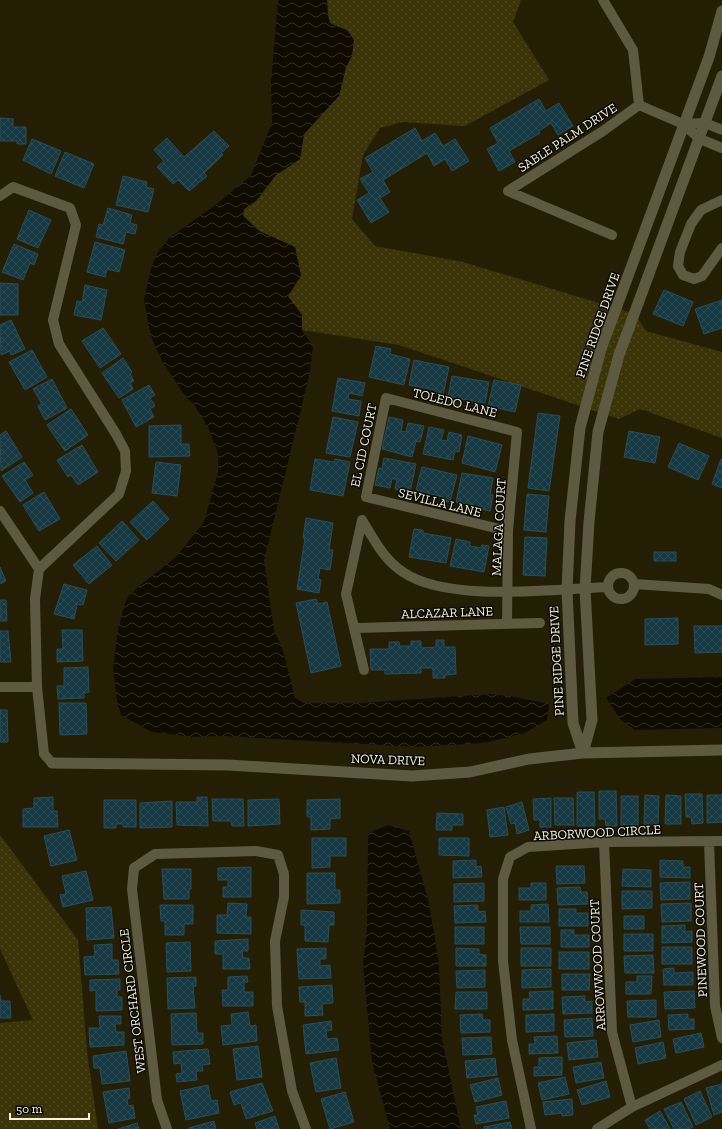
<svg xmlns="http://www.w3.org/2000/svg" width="722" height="1129" font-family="'Zilla Slab',serif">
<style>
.grass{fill:url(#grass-dots)}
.water{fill:url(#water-waves)}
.building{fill:url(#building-cross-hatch);stroke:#2a4d58}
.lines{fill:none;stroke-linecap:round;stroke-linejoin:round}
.minor{stroke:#5e5a41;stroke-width:10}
.tertiary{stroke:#5e5a41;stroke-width:11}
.labels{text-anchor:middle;stroke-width:3;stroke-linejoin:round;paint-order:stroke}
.street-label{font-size:13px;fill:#f4f2e1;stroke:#0b0902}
</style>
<defs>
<pattern id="grass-dots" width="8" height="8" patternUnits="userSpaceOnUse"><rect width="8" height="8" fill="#3b3408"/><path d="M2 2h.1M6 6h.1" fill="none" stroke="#4e4820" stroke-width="1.8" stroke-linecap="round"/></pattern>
<pattern id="water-waves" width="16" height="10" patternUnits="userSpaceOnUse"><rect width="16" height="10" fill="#0f0b00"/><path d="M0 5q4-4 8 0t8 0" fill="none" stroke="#332f25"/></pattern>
<pattern id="building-cross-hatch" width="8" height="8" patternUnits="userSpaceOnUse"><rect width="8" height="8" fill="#153843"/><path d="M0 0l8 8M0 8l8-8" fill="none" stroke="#2c4c55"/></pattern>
</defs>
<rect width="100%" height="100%" fill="#241f04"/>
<!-- grass -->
<path class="grass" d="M327,0H521L513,22L549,80L465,126L403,122L380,128L363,155L352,219L375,246L463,262L635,314L646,331L722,352V438L640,409L619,419L399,345L302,330V315L288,296L301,276L295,247L259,231L243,215L244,209L256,201L276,175L300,159L304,134L339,95L346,67L352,56L348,31L330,23L328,16Z
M0,835L78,940L87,1052L98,1129H0V1023L33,1020L0,949Z"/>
<!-- water -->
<path class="water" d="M278,0H327L328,16L330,23L348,31L354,40L352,56L346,67L339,96L304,134L300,159L276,175L256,201L244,209L243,216L259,231L295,247L301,276L288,296L302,315V330L313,346L310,372L264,561L274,630L283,650L295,698L304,703H361L490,694L510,696L549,704L547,720L525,733L484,743L415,747L225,736L192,737L152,732L121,715L117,701L113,667L118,630L124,606L127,598L138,587L176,557L204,522L218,472V454L208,427L194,405L185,396L162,361L153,342L149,328L144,299L152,265L158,252L169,238L218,203L251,175L272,123L271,82Z
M722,677V728L635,730L620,719L606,698L635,679Z
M388,825L409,831L429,903L439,964L442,1039L461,1129H390L372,1062L363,964L367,928L368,833Z"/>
<!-- building -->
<path class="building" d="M539,99L546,111L559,103L573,126L558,135L551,123L539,131L540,133L509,151L515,162L499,171L487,149L498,143L490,128Z
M0,118L13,119V127H26V144H17V141H0Z
M415,128L422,141L435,133L443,146L455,139L469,161L452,171L445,159L434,166L427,153L383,180L390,192L380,198L389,212L371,223L357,200L369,193L360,179L373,172L365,158Z
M214,131L229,146L221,153L223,155L204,173L207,176L189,191L178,180L173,184L157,167L164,161L154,150L167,138L184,157Z
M32,139L61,151L51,174L23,160Z
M65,152L94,164L84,188L55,176Z
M123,176L147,182L146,187L154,189L148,212L116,205Z
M108,208L132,215L130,223L137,225L135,234L126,232L123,244L96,237L99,224L103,225Z
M29,210L51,220L38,248L17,239Z
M95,242L125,250L119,272L107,269L105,277L87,272Z
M14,244L38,254L34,265L30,263L23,280L2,272Z
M0,283L18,284V315H0Z
M85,285L107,290L101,320L74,315L77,301L82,302Z
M664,290L693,302L683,326L653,314Z
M722,300V328L704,334L695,309Z
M11,320L25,349L11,355L10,351L1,355L0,325Z
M103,328L121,354L100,368L82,341Z
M376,346L391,349L390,354L410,359L404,385L369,377Z
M32,350L47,377L25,390L9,362Z
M123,358L132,372L130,374L134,381L130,383L133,389L119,398L102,373Z
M414,360L449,367L443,395L435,393V390L409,385Z
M452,376L489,382L485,403L448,397Z
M338,378L365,383L362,396L349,393L348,399L361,401L359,416L332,411Z
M52,379L67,408L45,420L38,406L42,404L33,389Z
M494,380L521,385L515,412L488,406Z
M149,385L155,395L150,398L155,406L150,409L154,417L136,427L122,400Z
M71,409L88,435L65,451L47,425Z
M538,413L560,416L549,491L528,488Z
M333,417L358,422L350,457L326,453Z
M389,417L403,420L401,431L406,432L408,423L424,426L420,442L416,441L412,457L382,449Z
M181,425V444H189L190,456L149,457V426Z
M429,427L444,430L441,440L447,441L449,432L462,435L459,452L455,451L453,460L423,454Z
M6,431L22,457L1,471L0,435Z
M629,431L660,437L655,463L624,457Z
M468,436L502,445L495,472L462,463Z
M679,443L709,456L698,480L668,467Z
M82,445L98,472L78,485L71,475L68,477L57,460Z
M384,458L416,464L410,492L395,489L397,479H392L390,488L375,485L379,468L382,469Z
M315,459L334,462L335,459L350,462L343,496L310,490Z
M721,459L722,460V488L712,484Z
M24,462L33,475L25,480L33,493L20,502L2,476Z
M156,462L181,465L177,496L152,493Z
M422,467L457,475L450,502L442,500L443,497L416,490Z
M462,473L493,478L490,495H493L490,511L473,508L474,505L456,502Z
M44,492L60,519L39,531L23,505Z
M527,494L549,496L546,532L524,530Z
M153,501L169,519L147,540L130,522Z
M306,518L333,523L329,550H333L330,570L320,568L318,579L321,580L319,593L297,589L305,538H303Z
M122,521L139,540L116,561L99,543Z
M414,529L423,530V533L451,538L446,563L409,557Z
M525,537L547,538L545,576L523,575Z
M456,539L470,542V546L481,548L482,545L489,546L484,572L450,566Z
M97,546L112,565L89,584L73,565Z
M654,552H676V561H654Z
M0,567L6,581L0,584Z
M64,584L87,590L83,605L77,604L74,619L54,614Z
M316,599L318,604L327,602L341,666L311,673L296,603Z
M0,600H6L7,621H0Z
M678,618V644L645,645V619Z
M694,626H722V652L695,653Z
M62,630H82L83,661L57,662V649H63Z
M0,631H8L11,662H0Z
M436,640H444V647H455L456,674L445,675V678H433V668H421V673L385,674V670H371L370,649H389V642H399L400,646H411V641H421V648L436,647Z
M88,667L89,692L84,693V698L58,699L57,686H64V668Z
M59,703H86L87,734L60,735Z
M0,710H7L8,742H0Z
M599,791H616L617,826H606L605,819H599Z
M577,792H594L595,826H577Z
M685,794H702L703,823L692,824L691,817H686Z
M645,795L659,796L658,825H644Z
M666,795L681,796V824H665Z
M707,795H722V822L707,823Z
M621,796H638V825H621Z
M53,797V811H57L58,827H23V809L34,808V798Z
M197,797H207L208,826L177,825L176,802H197Z
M551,798V827H540V820H534L533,799Z
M554,798H573L574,825H555Z
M212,799H243L244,826H232L231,821H213Z
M279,799L280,824L248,826V800Z
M340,799V818L330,819V829L311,830V817H307V800Z
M104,800H136V827H123V824H116V828H104Z
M172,801V827L140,828V803Z
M522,802L529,830L517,834L515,823L511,824L506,807Z
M504,807L508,835L490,837L487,810Z
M437,813L463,814V825H452V830H436Z
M69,830L77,860L51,866L44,836Z
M312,838H346V856H330V867L312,868Z
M439,838H469V856L439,855Z
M476,860V867L481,866L482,877L453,878V861Z
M660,860L683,861V867H690V878L660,877Z
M556,866H584L585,883L557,884Z
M251,867V897H223V887H228V880H218V868Z
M162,869H191V889H189V899H164Z
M623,869L651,870V887L622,886Z
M86,871L93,900L63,907L60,895L66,894L62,876Z
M307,873H335V890H340V903L307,904Z
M690,882V899L661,900L660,883Z
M484,883V901L454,902V884Z
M531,883H546V900H519V888H531Z
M580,887L581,892H587L588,904L558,905L557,888Z
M622,891H652V908L622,909Z
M228,903L247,904L246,917H251V934L217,933V915H227Z
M691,903V921L662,922L661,904Z
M548,904L549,922H520V911H531V905Z
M160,905H193V924H184V935H165V921H161Z
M478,905V912L485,911L486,922L455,923L454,906Z
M111,907L114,938L87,940L86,908Z
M559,909H576V913H588V926H559Z
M301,910L334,912V925H329L328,942L305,941V925H301Z
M624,916H644V929H624Z
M685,925V932L692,931V942L662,943V926Z
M455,927H484V944H455Z
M520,927H550V944H521Z
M561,930H574V935H589V947H561Z
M624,934H653V951H624Z
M248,939V951H242L243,958H249L250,969H223V954H215V941Z
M190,942L191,971L167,972L166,943Z
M112,944V960H118L119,974L85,975L84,957L95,956L94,945Z
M662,947H692V964H662Z
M326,948V959H320V966L330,965L331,978L299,979L297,949Z
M456,948L479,949V954L486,955V966H456Z
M521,948H551V966H521Z
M559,952H589V969H559Z
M653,955L654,973H625L624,956Z
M674,968V973L693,972V985H664L663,969Z
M551,969V987L522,988V970Z
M485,970V987L457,988L456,971Z
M562,974H590L589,990H562Z
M247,976L248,982H244V992H253V1006H223L222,990H228V977Z
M637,976H652L651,994H626V982H637Z
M196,977V986H193L195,1008L168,1009L167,978Z
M120,979V990H117V997H122V1010L96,1011V990L90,991V980Z
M332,985L333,1003L322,1004L323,1015L305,1016V1002H300L299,987Z
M553,991V1009L523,1010V999H530L529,992Z
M694,991L695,1008L665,1009L664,992Z
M456,992H487V1009H455Z
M0,995L1,1001H10L11,1018H0Z
M585,996V1002L592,1001V1013L563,1014L562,997Z
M656,1000V1017H628L627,1001Z
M248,1012L250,1026L256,1025L257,1041L223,1045L221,1026L232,1025L231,1014Z
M196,1013L197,1033H203V1044L172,1045L171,1014Z
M482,1014L483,1020H490V1032L461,1033L460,1015Z
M554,1014V1031L526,1032V1015Z
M688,1014V1019H694V1029L669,1030L668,1015Z
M99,1016H121V1024H115L116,1032H124V1045L90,1047L89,1028H100Z
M592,1018L593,1036L565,1037L564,1020Z
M659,1020L661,1037L633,1042L630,1025Z
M331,1021L332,1030L326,1031L327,1039L337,1038L339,1050L306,1054L303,1025Z
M701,1033L704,1047L676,1053L673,1039Z
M557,1036L558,1053L529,1054V1044H535L534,1037Z
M491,1037L492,1054L463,1055L462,1038Z
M596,1040L598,1057L569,1060L567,1043Z
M663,1042L666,1058L638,1064L635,1048Z
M258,1046L262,1077L237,1080L233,1049Z
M208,1049L210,1064L202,1065L203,1071H196L197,1080L177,1082L176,1074L182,1073L181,1063L174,1064L173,1052Z
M126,1051L130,1081L102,1084L100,1068H94L93,1056Z
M562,1057V1075L534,1076V1067H539V1058Z
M336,1058L341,1088L316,1092L310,1063Z
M495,1058L497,1075L467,1078L465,1061Z
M601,1062L604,1078L576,1083L573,1067Z
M565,1077L569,1094L542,1100L538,1083Z
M498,1078L502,1095L475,1102L470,1085Z
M606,1081L610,1097L582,1105L577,1090Z
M262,1083L273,1111L246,1119L241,1103L234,1105L230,1092Z
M722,1084V1112L714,1115L706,1088Z
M208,1085L211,1101L217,1100L219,1113L186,1120L180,1091Z
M129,1088L130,1098L127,1099L128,1106L133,1105L135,1118L109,1123L103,1092Z
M700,1091L712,1117L696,1125L684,1099Z
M345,1092L354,1122L330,1129L321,1099Z
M572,1099L573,1115L562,1116V1113L545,1115L543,1102Z
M506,1101L509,1118L476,1124L474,1115H478L476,1107Z
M681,1102L693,1127L688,1129H674L664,1109Z
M660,1111L670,1129H650L645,1120Z
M275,1116L279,1129H257L255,1123Z
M214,1121L216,1129H189V1128Z
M510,1122L512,1129H484V1127Z
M137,1123L139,1129H118Z"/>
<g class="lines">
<!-- minor -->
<path class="minor" d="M603,0L633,50L639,105L603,131L508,191L612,235
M639,105L683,124L700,139L722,148
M683,124L705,123L722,130
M0,196L13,187L70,208L76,225L53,320L59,344L116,434L125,451L126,471L119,494L39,569
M722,200L701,210L691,224L680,252L678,266L683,275L694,279L702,276L722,248
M0,511L39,569
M362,520C373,538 384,560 403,572C447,603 555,589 608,587
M362,520L346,594L364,670
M39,569L35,599L37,687L44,754L52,763
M608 586a13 13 0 1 1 26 0a13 13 0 1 1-26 0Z
M634,584L709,589L722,595
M507,624L508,531L517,432L386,398L366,497L508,531
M356,628L540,623
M0,687H37
M709,841L715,1006L722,1038
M604,842L612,1032L632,1107
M167,1129L157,1100L132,889L134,868L155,854L256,851L278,855L284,874V897L275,941L277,1006L292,1091L306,1129
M531,1129L512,1040L503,961V879L510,857L528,847L604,842L722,841
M597,1129L632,1107L722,1065"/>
<!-- tertiary -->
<path class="tertiary" d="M583,753L573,723L567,590L570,521L580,428L601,349L709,57L722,11
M583,753L592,720L585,589L589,522L598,432L619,355L722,76
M52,763L228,765L412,776L470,772L529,759L583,753L722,750"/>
</g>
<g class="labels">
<!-- street labels -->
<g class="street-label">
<text transform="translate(567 137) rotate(-33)" y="5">SABLE PALM DRIVE</text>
<text transform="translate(597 325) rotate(-71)" y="5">PINE RIDGE DRIVE</text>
<text transform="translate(455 402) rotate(14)" y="5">TOLEDO LANE</text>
<text transform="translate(363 445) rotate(-78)" y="5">EL CID COURT</text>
<text transform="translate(440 502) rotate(14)" y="5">SEVILLA LANE</text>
<text transform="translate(498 527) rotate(-87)" y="5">MALAGA COURT</text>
<text transform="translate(447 612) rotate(-2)" y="5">ALCAZAR LANE</text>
<text transform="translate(556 661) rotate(-93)" y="5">PINE RIDGE DRIVE</text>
<text transform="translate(388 759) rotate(2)" y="5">NOVA DRIVE</text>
<text transform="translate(597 832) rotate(-3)" y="5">ARBORWOOD CIRCLE</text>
<text transform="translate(700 940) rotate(-92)" y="5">PINEWOOD COURT</text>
<text transform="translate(597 965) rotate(-93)" y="5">ARROWWOOD COURT</text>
<text transform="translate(132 1001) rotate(-97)" y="5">WEST ORCHARD CIRCLE</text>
</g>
</g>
<!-- scale -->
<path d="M10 1113v6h79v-6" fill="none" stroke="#f4f2e1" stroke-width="2"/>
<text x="16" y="1113" font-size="12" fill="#f4f2e1" stroke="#0b0902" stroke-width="3" paint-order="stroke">50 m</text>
</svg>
